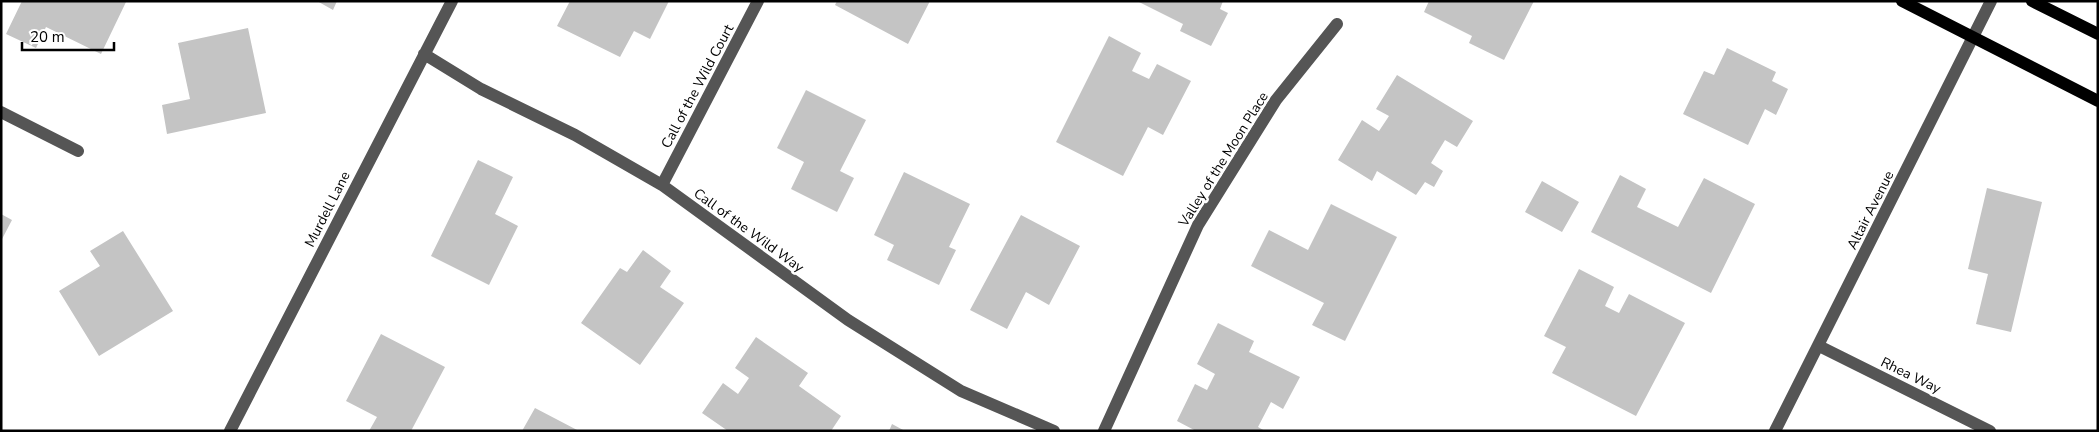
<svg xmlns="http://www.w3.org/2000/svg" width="2099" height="432" font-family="'Nunito Sans',sans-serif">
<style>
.building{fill:#c4c4c4}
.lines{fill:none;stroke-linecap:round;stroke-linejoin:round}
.minor{stroke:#555;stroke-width:12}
.major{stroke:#000;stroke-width:12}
.labels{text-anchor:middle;stroke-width:5;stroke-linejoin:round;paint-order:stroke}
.street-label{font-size:14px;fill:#000;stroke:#fff}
</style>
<rect width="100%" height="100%" fill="#fff"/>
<!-- building -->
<path class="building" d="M22,1H125L126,2L101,54L46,27L36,48L6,34Z
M317,1H337L333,10Z
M570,1H669L650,39L634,31L620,57L557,26Z
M837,1H930L908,44L835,5Z
M1137,1H1223L1220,9L1228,13L1211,46L1180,31L1183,24Z
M1429,1H1534L1504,60L1469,43L1472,36L1424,12Z
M248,28L266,113L167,134L162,105L190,99L178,43Z
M1109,36L1141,53L1132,71L1149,79L1157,64L1191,81L1163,135L1148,127L1123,176L1056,142Z
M1727,48L1776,72L1772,81L1788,89L1776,115L1765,109L1748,145L1683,114L1704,71L1714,75Z
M1397,75L1473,121L1457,147L1445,140L1431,163L1443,171L1434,187L1425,182L1416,195L1377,171L1372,181L1338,160L1362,120L1379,131L1389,116L1376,109Z
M806,90L866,120L840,171L854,178L837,212L791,189L804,162L777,148Z
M478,160L513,177L495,214L518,226L489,285L431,256Z
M904,172L970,204L949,247L956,250L939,285L887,260L894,245L874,235Z
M1620,175L1646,189L1637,207L1678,227L1704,178L1755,204L1711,293L1591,232Z
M1542,181L1579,202L1562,232L1525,212Z
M1987,188L2042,202L2011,332L1976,324L1988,274L1968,269Z
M1331,204L1397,237L1345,341L1312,325L1324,303L1251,266L1269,230L1308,250Z
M1,214L12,220L1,241Z
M1021,215L1080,246L1049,305L1026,292L1007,329L970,310Z
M123,231L173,311L99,356L59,291L100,266L90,251Z
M643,250L671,271L660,287L684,303L640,365L581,323L620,268L627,272Z
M1579,269L1614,287L1605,306L1619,313L1629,294L1685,323L1636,416L1552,373L1566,347L1544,336Z
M1218,323L1254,341L1249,352L1300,377L1283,409L1271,402L1258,427L1265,431H1196L1177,421L1195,384L1207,390L1215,374L1197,364Z
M381,334L445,367L411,431H369L377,417L346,401Z
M756,337L808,373L799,386L841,416L831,431H728L702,413L723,383L738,394L749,378L735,368Z
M535,408L579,431H522Z
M892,424L905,431H889Z"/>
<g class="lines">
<!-- minor -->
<path class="minor" d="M424,54L481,89L575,135L662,185L848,320L961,391L1054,431
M1,112L78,151
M662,185L758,1
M1819,346L1990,431
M230,431L452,1
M1104,431L1198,225L1276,100L1337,24
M1775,431L1991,1"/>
<!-- major -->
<path class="major" d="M1902,1L2098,101
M2032,1L2098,34"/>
</g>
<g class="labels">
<!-- street labels -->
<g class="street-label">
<text transform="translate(697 86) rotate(-62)" y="5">Call of the Wild Court</text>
<text transform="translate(1223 159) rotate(-58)" y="5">Valley of the Moon Place</text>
<text transform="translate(327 209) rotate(-63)" y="5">Murdell Lane</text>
<text transform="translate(1870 210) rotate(-63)" y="5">Altair Avenue</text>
<text transform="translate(749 230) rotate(36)" y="5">Call of the Wild Way</text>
<text transform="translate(1911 375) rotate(26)" y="5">Rhea Way</text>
</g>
</g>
<!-- border -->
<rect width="2099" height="432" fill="none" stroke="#000000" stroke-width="5"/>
<!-- scale -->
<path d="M22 42v8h92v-8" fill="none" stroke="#000000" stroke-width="2.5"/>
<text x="30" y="42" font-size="15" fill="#000000" stroke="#ffffff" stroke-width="4" paint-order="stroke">20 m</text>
</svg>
